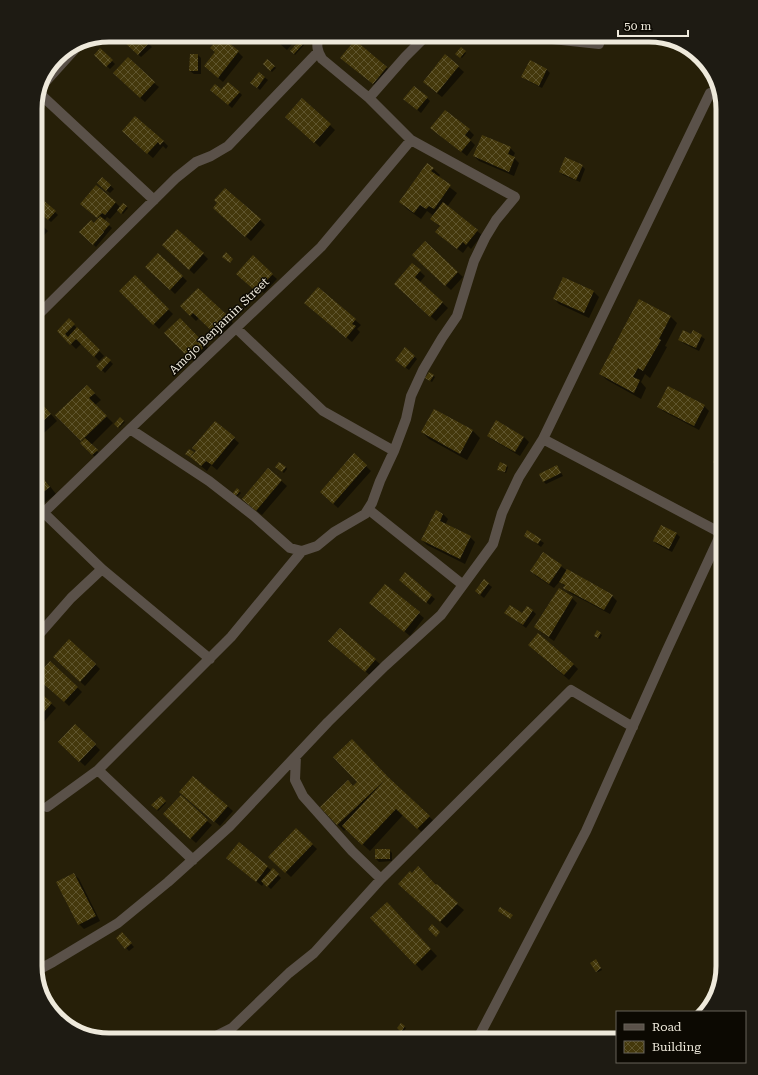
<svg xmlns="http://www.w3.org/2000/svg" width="758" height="1075" font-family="'Roboto Serif',serif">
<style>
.shadow{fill:#0007}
.building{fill:url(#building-cross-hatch)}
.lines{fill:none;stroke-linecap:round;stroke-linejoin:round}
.minor{stroke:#5a5149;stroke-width:10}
.labels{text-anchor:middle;stroke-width:3;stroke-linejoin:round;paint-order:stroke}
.street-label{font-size:12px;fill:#eee9db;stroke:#0c0902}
.rim{fill:none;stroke:#eee9db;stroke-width:5}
</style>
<defs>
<pattern id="building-cross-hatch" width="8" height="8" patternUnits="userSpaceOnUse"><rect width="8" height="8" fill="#44380b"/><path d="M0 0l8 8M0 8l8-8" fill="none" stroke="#5f552e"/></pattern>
</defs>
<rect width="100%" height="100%" fill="#261f08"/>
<!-- shadow -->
<path class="shadow" d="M139,35L152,47L141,57L125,42Z
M270,35H300L287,50Z
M400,35H419L423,39L415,48Z
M300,42L304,45L295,55L292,51Z
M461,49L466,53L462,58L457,54Z
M238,52L243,57L223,82L210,71Z
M95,55L112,61L115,64L110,69Z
M198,55L201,58V74H194L190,71Z
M446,56L464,72L442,97L429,87Z
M267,60L276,68L272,72L264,64Z
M347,62L387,68L391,72L378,88Z
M531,62L547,70L550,73L542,88L526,80L523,76Z
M259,73L268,80L260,90L255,86Z
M119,78L154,83L159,87L145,102Z
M220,89L221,91L239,92L242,95L232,108L212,90Z
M427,98L430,101L421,113L408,102Z
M302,99L335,130L320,147L291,121Z
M469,130L474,135L470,140L475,145L467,156L437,133Z
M128,136L163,141L168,146L166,149L163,146L153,158Z
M510,148L515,153L513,157L519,163L514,176L479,161L474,156Z
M582,166L585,169L580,182L563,175L560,172Z
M433,169L440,175L438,178L457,193L447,207L482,235L471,249L468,246L463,253L442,237L440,227L432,219L434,216L427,211L421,219L407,209L400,202Z
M102,178L114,189L110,193L101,186Z
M115,202L121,208L123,204L128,208L123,214L118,210L110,219L107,217L104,221L112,228L96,247L81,232L94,224L99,219L87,209Z
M35,208L55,212L58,215L51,222Z
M214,208L260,220L265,225L251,241Z
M35,219L48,231L35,245Z
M425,242L463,277L451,290L413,255Z
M168,250L203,254L208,259L194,274Z
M253,257L277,279L264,293L261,291L258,294L237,274Z
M412,264L425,276L420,282L448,308L436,321L400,289Z
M152,272L182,276L187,281L175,294Z
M135,277L173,314L159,329L121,291Z
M563,278L594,292L599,297L589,318L559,304L554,299Z
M198,289L233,323L219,337L199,318L196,321L181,306Z
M318,289L361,325L357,329L360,332L352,342L311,308Z
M671,317L677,323L665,346L667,347L650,378L645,374L641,382L646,388L641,399L607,380L600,374Z
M180,319L210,350L196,364L166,333Z
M69,320L104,356L99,361L82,343L76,349L58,331Z
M693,332L705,339L699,351L683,343L680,339L691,336Z
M414,356L417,359L409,370L399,363Z
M106,357L113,364L105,373L98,366Z
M429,373L435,377L432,382L427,379Z
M87,386L101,400L95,405L113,423L91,445L100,454L96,458L81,443L83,442L57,415Z
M35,400L43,405L57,421L35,441Z
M658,406H704L709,411L699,430L663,411Z
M435,410L473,431L480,438L467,460L429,439L422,432Z
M120,418L125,422L119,428L115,424Z
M215,422L239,443L217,470L211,465L207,471L186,454L189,450L194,454L197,452L193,448Z
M488,436L524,437L529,442L520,456L493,440Z
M354,455L371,471L338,508L326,497Z
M507,466L508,467L506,473L499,469Z
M557,466L563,476L546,484L543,481Z
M35,467L56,494L35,510Z
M276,467H286L287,469L284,473Z
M268,469L287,486L262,515L248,504Z
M237,489L241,493L237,497L233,494Z
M443,514L448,519L445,525L470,537L475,542L465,564L427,545L422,540Z
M662,526L677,534L680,537L672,552L657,544L654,541Z
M527,532L544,543L541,547L525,535Z
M543,553L566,570L612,596L617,601L610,614L570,593L560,581L554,588L536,576L531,571Z
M405,574L435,599L430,605L403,583Z
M484,581L492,587L484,598L479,594Z
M385,585L424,618L410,636L376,608Z
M572,598L577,603L554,641L541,632L536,627Z
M533,611L536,614L526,628L506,613L523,614Z
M340,629L381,665L371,676L335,646Z
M597,632L602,635L600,639L596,637Z
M534,650L573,664L578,669L569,680Z
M59,662L95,664L100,669L85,686Z
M43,682L77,687L82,692L69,706Z
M35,689L56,708L35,732Z
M75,725L100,750L85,766L59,742Z
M334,757L390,780L436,823L425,835L403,815L370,851L346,829L344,831L321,807L353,787L358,782Z
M194,777L233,811L220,826L186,797Z
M161,797L166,803L158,811L153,805Z
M169,819L207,821L212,825L196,843Z
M296,829L317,849L291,877L270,857Z
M239,844L272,871L273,870L281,878L271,889L264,883L262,886L233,862Z
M389,850L392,853V861L379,862L376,859Z
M74,874L79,879L100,921L84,929L79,924Z
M436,887L464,910L447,928L406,891Z
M387,903L437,956L422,971L372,918Z
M122,934L134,947L129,951L117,938Z
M597,962L602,970L598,972L597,971Z
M401,1025L406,1028L403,1032L399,1028Z"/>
<!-- building -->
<path class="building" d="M130,35H141L149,43L138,55L124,42Z
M269,35H288L280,44Z
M399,35H417L409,44Z
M220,36L239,51L218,78L204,66L215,52L210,48Z
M300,40L304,43L294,54L290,51Z
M355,40L387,67L373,84L340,58Z
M461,47L466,51L460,58L455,54Z
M100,48L113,60L106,67L94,55Z
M190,54H198V71H189Z
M445,54L459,66L437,93L423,82Z
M128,57L155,82L140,98L113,73Z
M267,59L275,66L270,71L263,64Z
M530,60L547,69L539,86L521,77Z
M259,72L265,77L257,88L250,83Z
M228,82L240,92L228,105L216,95Z
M215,84L221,89L216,95L210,90Z
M414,86L428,97L417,110L403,99Z
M302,98L331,124L314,143L285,117Z
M445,110L470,129L465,135L471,140L461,152L430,128Z
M135,116L164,141L160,145L158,142L147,154L122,131Z
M482,135L511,147L508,154L515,157L509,172L473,156Z
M565,157L583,165L576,180L559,172Z
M427,163L434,168L431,171L451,185L434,209L429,206L426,209L420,205L414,213L399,202Z
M102,177L111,185L106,191L97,183Z
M96,185L116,202L105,215L102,213L97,218L80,204Z
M225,188L261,219L245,237L213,208L217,203L214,200Z
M35,193L56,211L48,220L35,209Z
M443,202L478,230L466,245L463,242L457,249L435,232L440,226L430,219Z
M123,203L127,206L121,214L117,210Z
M100,216L110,224L104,231L101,228L104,232L93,245L79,232L91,220L94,223Z
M35,218L44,226L35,235Z
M177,229L204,253L189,270L162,245Z
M425,241L458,272L445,286L412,255Z
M226,252L233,259L230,263L222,257Z
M158,253L183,276L170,290L145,267Z
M253,255L273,274L258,289L255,287L253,289L236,274Z
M412,263L421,270L415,277L443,302L430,317L394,284Z
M135,275L169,309L153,325L119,291Z
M563,277L594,291L584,313L553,299Z
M318,287L356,319L352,324L356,326L346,338L304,303Z
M198,288L229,317L214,333L193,313L190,316L180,306Z
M639,299L671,316L659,339L661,340L643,371L638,368L633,377L640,380L634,393L599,374Z
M69,318L75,324L65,334L68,337L77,327L100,350L94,357L76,339L70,345L57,331Z
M180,318L206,345L191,360L164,333Z
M683,330L691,334L693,330L702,335L696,348L678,340Z
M405,347L415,356L405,368L395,360Z
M106,356L111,360L101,371L96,366Z
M429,372L434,375L430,381L425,378Z
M87,385L95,393L89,398L107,416L81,441L55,415Z
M668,386L705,405L694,426L657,407Z
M36,397L51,414L35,428V398Z
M434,409L473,430L460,454L421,432Z
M120,417L124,421L118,428L114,424Z
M496,420L524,437L515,452L487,436Z
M215,421L235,437L212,465L206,461L201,466L190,457L196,451L192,448Z
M85,438L98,450L92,455L80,443Z
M723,447V468L713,462Z
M189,449L194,452L190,457L185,454Z
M354,453L367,465L333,504L320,492Z
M279,462L286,467L282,472L275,467Z
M500,462L507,465L505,472L497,470Z
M557,465L561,473L543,482L539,474Z
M35,467L50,487L35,498Z
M268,468L282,480L256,511L242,499Z
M237,488L240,491L235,497L232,494Z
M436,510L443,514L440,521L471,536L460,559L421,540Z
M661,525L677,533L669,549L653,541Z
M527,530L541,539L538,544L524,536Z
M543,552L562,565L549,584L530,571Z
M567,569L613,595L604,610L563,588L565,585L559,582Z
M405,572L432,595L426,603L399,580Z
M484,579L489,583L480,595L475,591Z
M385,584L420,612L404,632L369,603Z
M559,588L573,597L549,637L534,627Z
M510,605L522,613L527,606L533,610L523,625L504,613Z
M340,628L376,659L365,672L328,641Z
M597,630L601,633L598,638L594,636Z
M538,633L574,664L564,675L528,645Z
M69,639L96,664L80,682L53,657Z
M50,661L78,687L64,702L36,677Z
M35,688L52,703L35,722Z
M75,724L96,744L79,762L58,742Z
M352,739L388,777L430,816L417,829L396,809L362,845L342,826L385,780L337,825L320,807L348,780L353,786L357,782L333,757Z
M193,776L228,806L214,822L179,792Z
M181,795L208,820L190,839L163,814Z
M161,796L166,801L157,810L151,805Z
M296,828L313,844L285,873L268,857Z
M239,842L268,866L256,882L226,858Z
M375,849H390V859H375Z
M418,866L436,885L437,884L458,903L440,922L398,884L410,871L412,873Z
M273,868L279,874L267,887L261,881Z
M74,873L96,916L78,925L56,882Z
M387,902L431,949L415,965L370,918Z
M500,907L513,915L510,919L498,911Z
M432,924L440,932L436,937L428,929Z
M122,932L132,943L125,949L116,938Z
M596,959L601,968L596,972L590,963Z
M401,1023L405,1026L401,1032L397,1028Z"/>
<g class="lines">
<!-- minor -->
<path class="minor" d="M515,35L599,44
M39,89L76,48
M38,92L154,200
M710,93L543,439L721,533
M369,98L405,57L427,35
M35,304L41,312L176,178L196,162L211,156L228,146L318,52
M236,328L323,411L394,451
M130,429L209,481L254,516L290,548L302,551L317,546L334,532L365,514L372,503L380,481L394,451L406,419L411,396L423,370L442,338L457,316L474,261L485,238L496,220L515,197L411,140L369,98L322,59C317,51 316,45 319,35
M368,509L463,585
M44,513L102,569L210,659
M35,521L130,429L321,247L411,140
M35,639L71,598L102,569
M98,770L193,860
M47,807L98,770L231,637L302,551
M381,879L571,690L633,727
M36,971L53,962L118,923L168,882L229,827L328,722L385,666L441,615L493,544L502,513L519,477L543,439
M44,997L59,1017
M208,1040L232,1028L289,973L314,953L381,879L352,851L303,796L295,780L296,756
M477,1040L586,831L667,650L723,529"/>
</g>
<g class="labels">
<!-- street labels -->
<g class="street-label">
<text transform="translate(219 326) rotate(-44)" y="4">Amojo Benjamin Street</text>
</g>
</g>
<!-- crop -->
<path d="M0 0H758V1075H0ZM109 42H649A67 67 0 0 1 716 109V966A67 67 0 0 1 649 1033H109A67 67 0 0 1 42 966V109A67 67 0 0 1 109 42Z" fill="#1e1b13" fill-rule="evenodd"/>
<path class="rim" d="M109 42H649A67 67 0 0 1 716 109V966A67 67 0 0 1 649 1033H109A67 67 0 0 1 42 966V109A67 67 0 0 1 109 42Z"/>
<!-- legend -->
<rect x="616" y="1011" width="130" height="52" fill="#0c0902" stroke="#666359"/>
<rect x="624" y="1024" width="20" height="6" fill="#5a5149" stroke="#666359"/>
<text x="652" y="1031" font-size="12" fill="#eee9db">Road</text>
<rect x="624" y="1041" width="20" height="12" fill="url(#building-cross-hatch)" stroke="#666359"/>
<text x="652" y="1051" font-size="12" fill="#eee9db">Building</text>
<!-- scale -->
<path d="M618 30v6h70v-6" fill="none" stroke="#eee9db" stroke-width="2"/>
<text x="624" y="30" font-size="12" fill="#eee9db" stroke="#0c0902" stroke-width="3" paint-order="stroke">50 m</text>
</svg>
